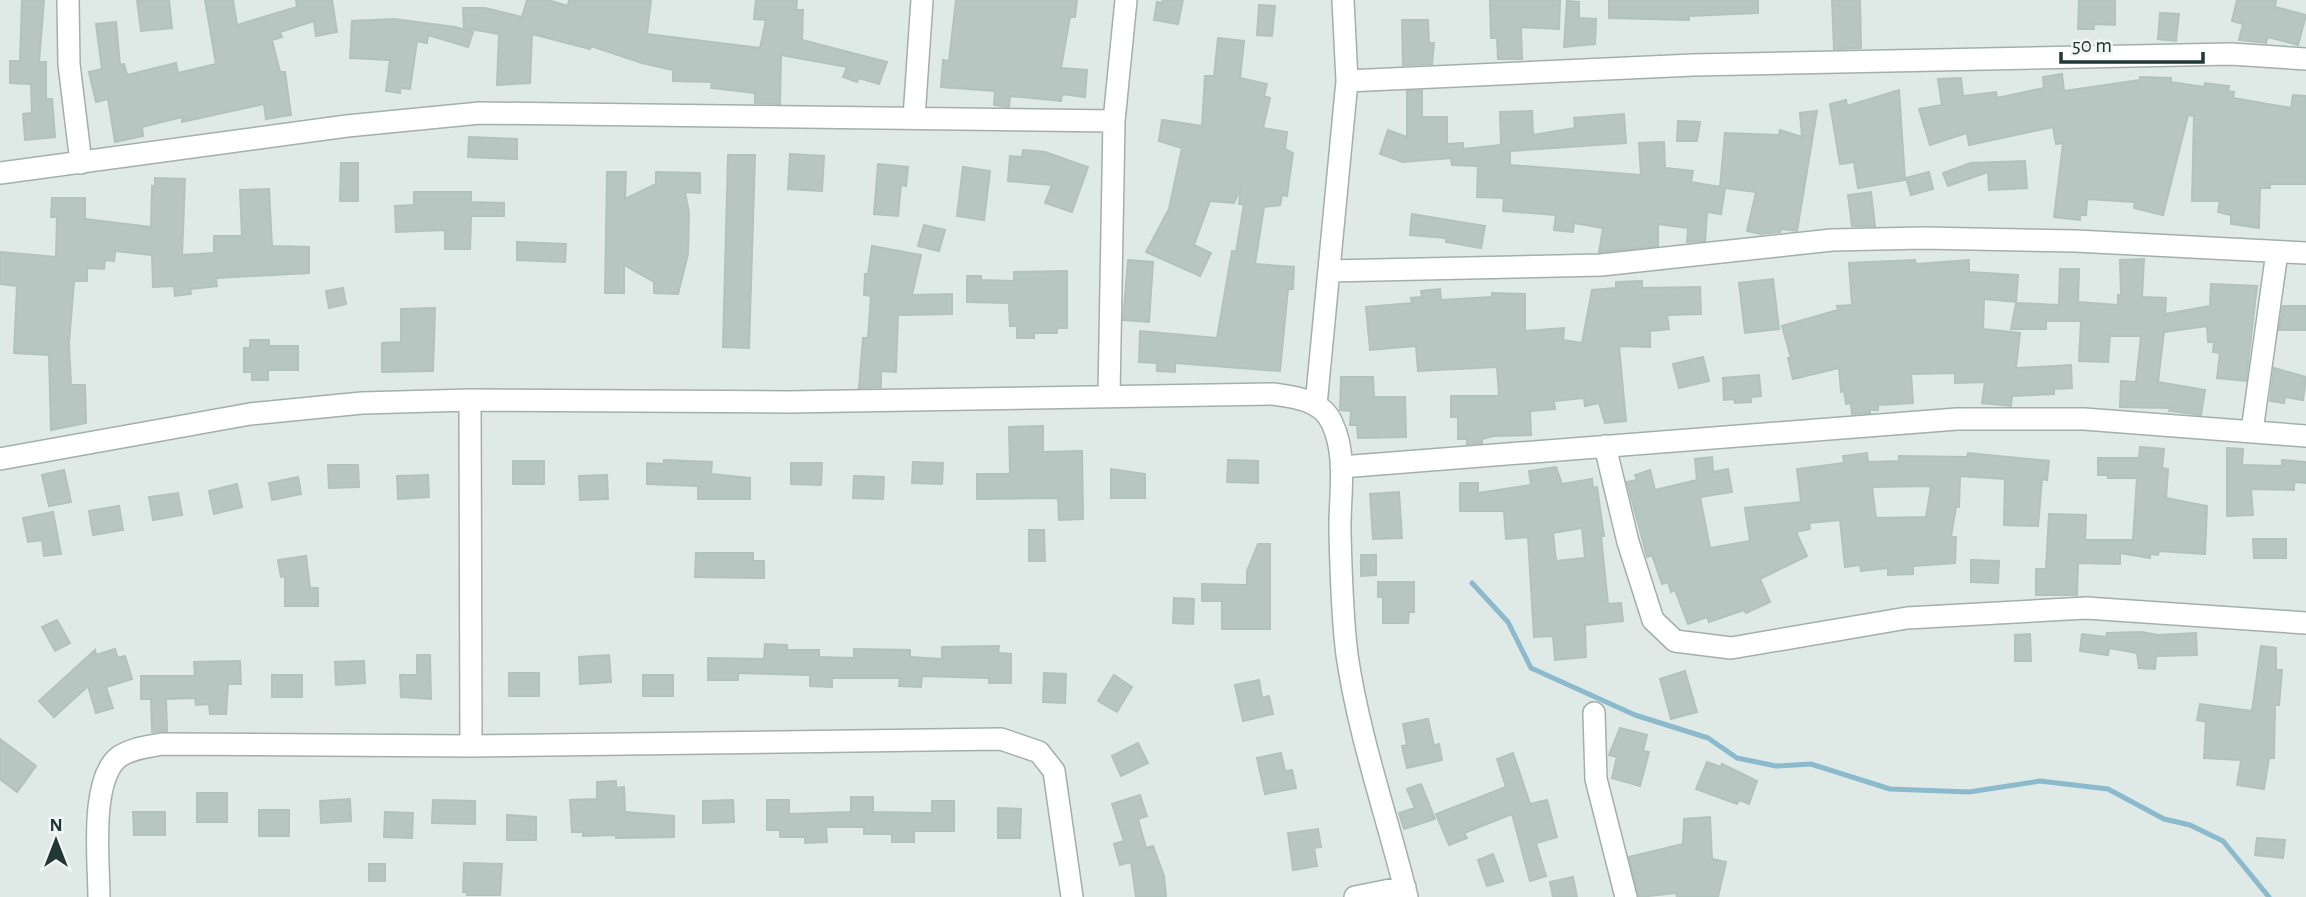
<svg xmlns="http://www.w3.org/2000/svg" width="2306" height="897" font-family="'Alegreya Sans',sans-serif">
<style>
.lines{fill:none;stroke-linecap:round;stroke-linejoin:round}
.stream{stroke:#8abacb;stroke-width:5}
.building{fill:#b8c6c2;stroke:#b2c2bd;stroke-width:2;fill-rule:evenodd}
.minor-casing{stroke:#a2b0ad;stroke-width:24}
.minor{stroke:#fff;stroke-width:21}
</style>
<rect width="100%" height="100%" fill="#dfe9e6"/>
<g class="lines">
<!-- stream -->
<path class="stream" d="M1472,583L1508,622L1531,668L1635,715L1708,738L1737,758L1776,766L1811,764L1890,789L1969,792L2040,781L2108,789L2164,819L2190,825L2223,841L2269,897"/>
</g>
<!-- building -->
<path class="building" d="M22,0H44L39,62H46V99H52L55,137L25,140L23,114L32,113L31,84L10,83V61H20Z
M137,0H169L172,28L141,31Z
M205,0H233L237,25L297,7L296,0H332L337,32L316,36L314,21L280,32L282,37L272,40L280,72H285L291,115L266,119L264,104L182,122V117L142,127L143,136L115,142L108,99L96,102L89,72L102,69L96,24L116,22L120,65L124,64L127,75L176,63L178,73L216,64Z
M527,0H548L568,6L569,0H651L647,34L760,48L766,20L754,19L756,0H797L796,10H803L802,40L887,62L879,84L859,78L857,82L843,77L847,67L781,55L780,104L755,103V93L711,88L712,82L673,81V70L642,63L591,46L590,49L532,34L530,83L497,85L499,34L464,28L463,8H485L522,17Z
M956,0H1077L1075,17H1070L1061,68L1087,70L1085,97L1062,94L1061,101L1010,96L1009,107L994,105L995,91L941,87L943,60L949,61Z
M1163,0H1183L1178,24L1154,20L1157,2L1162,3Z
M1490,0H1560L1559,29L1521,27L1522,59H1498L1497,38H1491Z
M1609,0H1758V13L1689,16V20L1609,18Z
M1832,0H1860L1861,48L1834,49Z
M2079,0H2115V25L2094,24V29H2078Z
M2237,0H2276L2275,7L2306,15L2298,45L2268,37L2266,43L2239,40L2243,24L2232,21Z
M1567,1L1579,2V18L1596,19L1595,44L1564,47Z
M1259,5L1275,6L1272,36L1257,35Z
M2160,13L2179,14L2176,41L2158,39Z
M394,19L455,27L473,32L468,47L428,35L427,43L417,41L410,89L400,88V93L386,91L390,60L350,58L352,21Z
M1402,20H1428L1429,43H1434L1432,64L1403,65Z
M1218,38L1244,41L1240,78L1267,84L1264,96L1270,98L1263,128L1287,132L1285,149L1293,153L1287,196L1282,195L1280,205L1264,207L1255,264L1294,267L1293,289H1288L1280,371L1175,363V372L1157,371V363L1139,362L1140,331L1217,338L1232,251L1236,252L1244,204H1239L1241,187L1234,203L1210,201L1194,245L1211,253L1200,276L1146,252L1169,209L1182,148L1159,141L1162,120L1202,126L1205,76H1214Z
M2062,74L2064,91L2140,80V77L2171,78V82L2204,87L2205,83L2229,86L2228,91L2234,92L2233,98L2291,108L2293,95L2306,96V184H2270V188H2260L2259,228L2231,224V215L2218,212L2220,201H2192L2194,116L2188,115L2163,215L2134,208L2135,202L2087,199L2086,215H2080V220L2054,217L2063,143L2056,144L2053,127L1969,145L1967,133L1930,145L1919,109L1942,105L1938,79L1961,78L1963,96L1996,92L1997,98L2044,88L2043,77Z
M1899,90L1905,180L1858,188L1854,162L1840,164L1830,104L1846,100L1847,106Z
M1407,91H1422V117H1447V144L1463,143V149L1501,145L1500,112L1532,111L1533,135L1575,128L1574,118L1624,114L1626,143L1510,151V165L1641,175L1639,143L1664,142L1665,168L1693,171L1691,182L1720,187L1725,133L1779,135L1780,130L1802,137L1800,113L1817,111L1797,231L1781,229L1780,232L1761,234L1747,231L1756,192L1725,188L1721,214L1707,212L1705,241L1687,242L1688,228L1658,224V246L1599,252L1603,228L1574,223L1573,232L1554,230L1556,215L1503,211L1504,198L1477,197L1478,166L1452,165L1451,158L1403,162L1380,154L1388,130L1407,137Z
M1678,121L1700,122L1697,141H1677Z
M469,137L517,139V159L468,157Z
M1023,150L1045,152L1088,167L1072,212L1045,203L1052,185L1008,181L1010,156L1022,157Z
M790,154L824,156L822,191L788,189Z
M728,155H755L749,348L723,347Z
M2025,161L2027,188L1989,190L1988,172L1948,186L1943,173L1971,163Z
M341,163H358V201H340Z
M878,164L908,167L906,186L901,185L898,216L874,214Z
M963,167L990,171L984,220L957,216Z
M607,172H626L625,199L656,184V172L700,173V193L685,192L689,213L688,254L678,294L654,293V282L624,265V293H605Z
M1929,172L1933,189L1911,195L1906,178Z
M155,178L185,179L182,255L214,253V236H242L240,190L269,189L272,246L309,247V273L216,278L217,286L190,289L191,294L175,296L174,286L153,287L152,255L115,251L114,261L105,260L104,269L87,268V281H74L69,343L71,385H85L86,423L51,430L49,355L14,353L17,286L0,284V252L56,257L57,217H51L52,198H85V219L151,227L152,186L155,187Z
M414,192H471V202L504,203V216H471L470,249H445V230L396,232L395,206L414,205Z
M1871,192L1875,226H1852L1848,195Z
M1412,214L1485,226L1481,248L1446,242V238L1410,235Z
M924,225L945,230L939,251L918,246Z
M517,242L566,244L565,262L517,260Z
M872,246L921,255L912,295L952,294V314L898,315L896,372L881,371V387L859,388L863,338H868L871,296L864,295L865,274H868Z
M2144,259L2142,297L2166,298L2165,314L2210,306L2211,284L2257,286L2246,381L2217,378L2220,353L2213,352L2214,342H2208L2207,326L2164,332L2158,382L2205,390L2201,415L2169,411L2170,408L2120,407L2121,381L2136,382L2141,336H2110L2108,362L2079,361L2081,321H2046V329H2011L2016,303L2059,305L2060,269H2079L2078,302L2118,305V295H2121L2120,260Z
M1128,260L1153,262L1149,322L1123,320Z
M1915,260L1916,264L1969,260V272L2018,275L2016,302L1984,299L1983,329L2020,333L2016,368L2071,365L2072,388L2054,389V394L2012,396L2011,406L1982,403L1985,382L1955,383V373L1911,374L1913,403L1878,405V410H1870V413L1852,414L1851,403L1846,404L1844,391L1841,392L1839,368L1793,379L1788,358H1791L1782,326L1838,310L1837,306L1852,305L1849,263Z
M1067,271V328H1057V333H1034V338H1017V326H1010L1009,303L967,302V276H981V280L1014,281V272Z
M1773,279L1779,329L1745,333L1739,283Z
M1642,281V288L1700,287L1701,314L1667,315L1669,329L1650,331V347L1619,346L1626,421L1605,423L1599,403L1585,406L1584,398L1554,401L1555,409L1530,411L1531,435L1493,436L1482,439V443L1467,444V439H1458V417H1451V396H1499L1497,367L1418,371L1416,346L1370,350L1366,307L1412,303L1411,298L1422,297L1421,291L1440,289L1441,300L1492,297V293L1525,294V331L1564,328L1563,340L1582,343L1592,290L1616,288V282Z
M343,288L346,304L329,308L326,291Z
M2283,306H2306V330H2279Z
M435,308L433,371L382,372V343L401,342V309Z
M250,340H269V346H298V370H268V380H252V372H244V348H250Z
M1703,357L1709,381L1679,388L1673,364Z
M2274,368L2306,377L2303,400L2285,397L2284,403L2270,401Z
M1759,375L1761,396L1751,397V402L1735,403L1734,399L1724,400L1723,378Z
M1341,377H1373L1374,397H1405L1406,437L1358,438L1357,425H1350L1351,411L1340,410Z
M1043,426V452L1082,451L1083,519L1059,520L1058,498L977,499V474H1010L1009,427Z
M2140,447L2164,449L2162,468L2168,469L2166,498L2207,506L2205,554L2159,551L2158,555L2150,554V558L2120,553V564L2078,563L2077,595H2036V569H2046L2049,514L2086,515L2085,540H2133L2137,478H2108V475H2098V458H2139Z
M2227,448L2243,449L2242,465L2282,466V460L2306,462V483L2294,482V490L2251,489L2253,515L2227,516Z
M1867,453L1868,462L1899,461V456L1967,457L1968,453L2049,461L2047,480L2042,479L2038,526L2004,525L2005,479L1960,476L1959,507H1956L1951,537H1956L1955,563L1913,566V574L1888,575V568L1861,571L1860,565L1845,567L1840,520L1809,523L1810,529L1796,532L1807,556L1760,579L1770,602L1746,613L1744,610L1709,622L1707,617L1688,624L1675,590L1671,592L1668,582L1662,584L1652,555L1647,557L1627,482L1637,480L1635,475L1650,470L1655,490L1697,480L1695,459L1712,457L1713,472L1728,469L1732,492L1700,497L1710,548L1750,541L1745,508L1801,502L1797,469L1844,463L1843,456ZM1931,486L1926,517L1876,518L1872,487Z
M664,460L712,462L711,474L750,478V499H698V486L647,484V463L664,464Z
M1228,460L1258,461V483L1227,482Z
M513,461H544V484H513Z
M913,462L943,463L942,484L912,483Z
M791,463H822L821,485L791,484Z
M328,465H358L359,487L329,488Z
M1556,467L1562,484L1592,479L1593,488L1597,487L1604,536H1601L1608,604L1621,603L1623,621L1585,625L1586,657L1555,660L1553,636L1534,637L1528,537L1506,539L1504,511H1460V483H1478V493L1531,485L1529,471ZM1582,528L1585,558L1556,561L1553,533Z
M1111,469L1145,474V498H1111Z
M64,470L71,502L49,506L42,475Z
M428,475L429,497L398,499L397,476Z
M607,475L608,499L580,500L579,476Z
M854,476L884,477L883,499L853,498Z
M298,477L301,494L272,500L269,483Z
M237,484L242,507L214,514L209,491Z
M1399,492L1402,538L1373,539L1370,494Z
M178,493L182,515L153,520L149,497Z
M119,506L123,530L93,535L89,511Z
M53,512L61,554L44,556L42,540L28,542L23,518Z
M1029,530H1044L1045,561H1029Z
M2253,539H2286V558H2254Z
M1258,544H1270V629H1222V601H1202V584L1247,585V571Z
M696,553H753V561H764V578L695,577Z
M1361,555H1376V575L1361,576Z
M306,556L310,588H318V606H285V576L281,577L278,560Z
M1971,560L1999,561L1998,583L1971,582Z
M1378,582H1414V612H1409L1408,623H1383V597H1378Z
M1174,598L1194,599L1193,624L1173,623Z
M57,620L70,643L55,651L42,627Z
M2141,632L2158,635L2196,633L2197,655L2156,656L2155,669L2139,668L2137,653L2109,648L2108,655L2080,651L2082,634L2106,637L2107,633Z
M2030,634L2031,661H2015V635Z
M765,644L787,645V650H819V657L854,658V649L910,650V657L942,659V647L999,646L998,653L1011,654V683H989V678L922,676L921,687L899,686L900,678H832V687L810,686V675L738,673V680H708V658L764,659Z
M2261,646L2276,648V670H2282L2279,705H2275L2274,758H2269L2264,789L2237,785L2241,760L2204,758L2206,722L2197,720L2200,704L2252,711Z
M115,649L118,658L125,656L132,679L106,687L113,708L96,713L88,686L54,717L39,701L95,650L96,655Z
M417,655H430L431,699L401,697L400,675H417Z
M609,655L611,682L580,684L579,657Z
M240,661L241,684H228L226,714H210L209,704L196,705L195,698L166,699L167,731L152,732L151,699H141V676H195L194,662Z
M364,661L365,683L336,685L335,662Z
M1685,671L1697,712L1671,719L1660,679Z
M509,673H539V696H509Z
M1044,673L1066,674L1065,703L1043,702Z
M272,675H302V697H272Z
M643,675H673V696H643Z
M1114,675L1132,687L1117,712L1098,701Z
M1259,680L1262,698L1269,696L1273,714L1243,721L1235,685Z
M1428,719L1434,746L1439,744L1442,760L1407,768L1402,746L1407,745L1403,724Z
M1620,728L1647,735L1643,751L1649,752L1640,786L1612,778L1617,757L1609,755Z
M0,739L36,766L17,792L0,779Z
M1138,743L1148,763L1121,776L1112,756Z
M1281,753L1285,771L1292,770L1296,788L1265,794L1257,758Z
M1513,753L1530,804L1547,800L1557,837L1536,843L1546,876L1530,881L1512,814L1464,833L1467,838L1449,845L1436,814L1506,787L1497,759Z
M1707,762L1721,767L1722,764L1757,781L1749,804L1739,800L1737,804L1696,789Z
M616,781V788L624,787L625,812L674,816V837L616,838V835L583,836V832H572L570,800L597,799V782Z
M1421,784L1435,819L1404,829L1399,813L1415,808L1407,789Z
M197,793H227V822H197Z
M1140,795L1147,816L1138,819L1146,848L1153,846L1164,876L1166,897H1136L1131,862L1120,865L1114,844L1124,841L1112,804Z
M851,797H873V812L932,813V801H954V831H914V842H892V834H864V827H826L827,842L805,843V837H780V830H767V800H789V814L851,812Z
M350,799L351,821L321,823L320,801Z
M433,800L475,801V824L432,823Z
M733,800L734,822L703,823V801Z
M998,808L1021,809L1020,838H998Z
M259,810H289V836H259Z
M133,812H165V835H134Z
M385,812L413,813L412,838L384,837Z
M507,815L536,817V840H507Z
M1710,817L1712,859L1726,862L1718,897H1677L1676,893L1639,897L1629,857L1683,844L1684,819Z
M1318,829L1321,847L1314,848L1317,866L1293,870L1288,833Z
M2257,838L2285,840L2283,858L2255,855Z
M1493,854L1503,881L1487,886L1478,860Z
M464,863L502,864L500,895H467V892H463Z
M369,864H385V881H369Z
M1573,877L1577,897H1553L1550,882Z"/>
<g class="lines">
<!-- minor casing -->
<g class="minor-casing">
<path id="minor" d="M68,0L69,64L81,163
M1347,81L1693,65L2231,54L2306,59
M914,118L922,0
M0,173L347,126L480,113L1114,121
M1329,271L1601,265L1832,240L1924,238L2076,241L2306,253
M1109,395L1114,121L1126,0
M470,400L471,746
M1316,405L1347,81L1343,0
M2252,431L2277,252
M1605,446L1628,542L1653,620L1675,641L1731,648L1907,618L2086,608L2306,623
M0,459L250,414L362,403L470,400L788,402L1273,394C1295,397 1322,400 1332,423C1348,457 1339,497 1340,533C1341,573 1342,615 1347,655C1359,737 1387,816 1407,897
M1341,467L1957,419H2084L2306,436
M1594,713L1596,779L1626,897
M99,897C99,863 89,778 120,756C133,748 147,747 162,744L471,746L1001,739L1039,752L1054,771L1072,897
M1355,897L1405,887"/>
</g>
<!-- minor -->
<use href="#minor" class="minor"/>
</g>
<!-- north arrow -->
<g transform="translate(56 841)" stroke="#eff6f3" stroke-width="5" paint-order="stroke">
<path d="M0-5L12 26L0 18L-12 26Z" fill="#213834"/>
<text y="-10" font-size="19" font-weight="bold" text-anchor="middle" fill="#213834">N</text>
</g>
<!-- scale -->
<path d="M2061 52v10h142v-10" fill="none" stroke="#213834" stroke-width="3.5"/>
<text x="2072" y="52" font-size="21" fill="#213834" stroke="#eff6f3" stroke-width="5" paint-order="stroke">50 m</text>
</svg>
